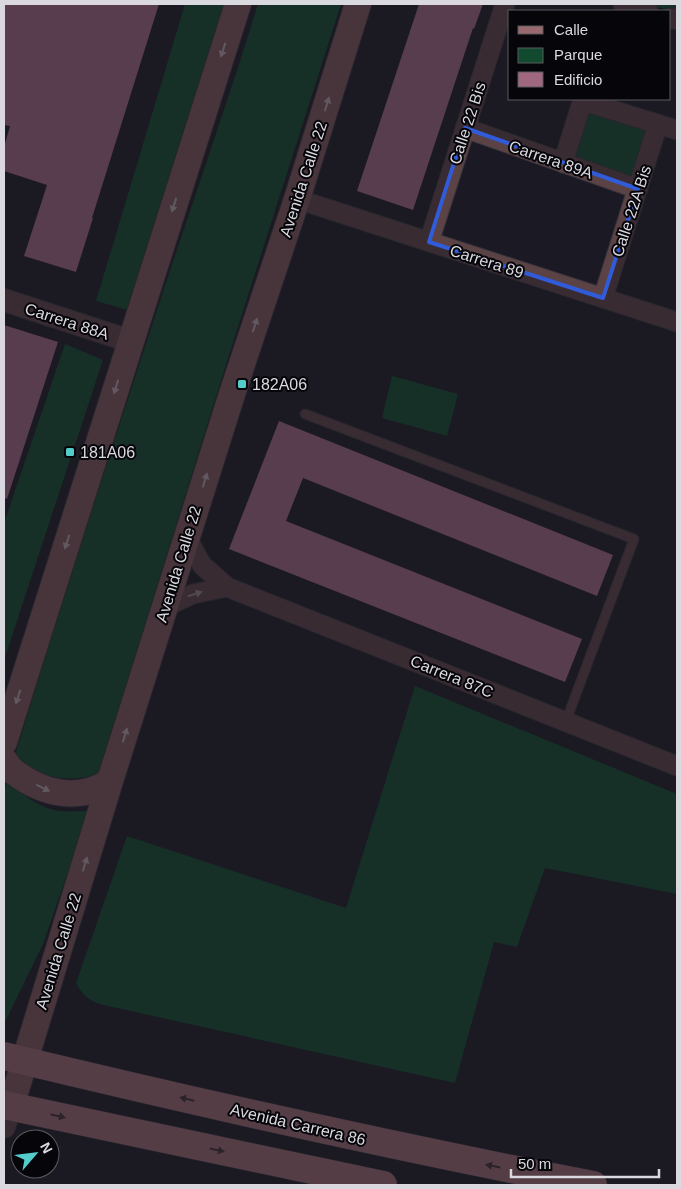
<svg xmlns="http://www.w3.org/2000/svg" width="681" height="1189" font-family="Arial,sans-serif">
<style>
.green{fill:#114a2e}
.building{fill:#9f6880}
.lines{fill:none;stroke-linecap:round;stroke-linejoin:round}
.service-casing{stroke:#36343d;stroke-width:11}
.minor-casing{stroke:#36343d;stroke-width:21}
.tertiary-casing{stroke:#36343d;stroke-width:24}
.secondary-casing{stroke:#36343d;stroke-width:28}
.primary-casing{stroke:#36343d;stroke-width:29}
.service{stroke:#5b4245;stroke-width:9}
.minor{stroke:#5b4245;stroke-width:19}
.tertiary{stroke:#5b4245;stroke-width:22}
.secondary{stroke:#7f575c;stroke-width:26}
.primary{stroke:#9a686f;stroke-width:28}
.oneway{fill:#b6a5ab}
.oneway2{fill:#94868b}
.oneway3{fill:#412d32}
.marked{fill:none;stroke:#305cd9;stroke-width:4;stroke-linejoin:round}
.poi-dot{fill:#53cdcb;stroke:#060509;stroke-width:2}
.labels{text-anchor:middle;stroke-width:4;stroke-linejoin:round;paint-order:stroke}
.street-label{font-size:16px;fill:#dad9e0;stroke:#060509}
.poi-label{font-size:16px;fill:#dad9e0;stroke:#060509;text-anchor:start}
</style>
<rect width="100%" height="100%" fill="#1b1923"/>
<!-- green -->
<path class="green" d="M185,4H225L128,310L96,301Z
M258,4H341L229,355L98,775C75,780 57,780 35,771C28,768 21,763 14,759C60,607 109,457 158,307C191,206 227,105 258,4Z
M645,4H677V12Z
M585,105L652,128L635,186L567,161Z
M65,344L103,360L4,660V523Z
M392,376L458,394L447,436L382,418Z
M415,686L677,794V894L545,868L517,947L494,942L455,1083L99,1004C87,999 82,994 76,983L127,836L346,908Z
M7,780C22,794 40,809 61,811C70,812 80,811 89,811L43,944L4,1024V792Z"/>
<!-- building -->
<path class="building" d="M4,4H159L92,218H93L76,272L24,256L47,185L4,171V147L10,126L4,125Z
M419,4H483L474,29L473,28L413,210L357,191Z
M4,325L58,342L7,499L4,498Z
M279,421L613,555L597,596L303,478L286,521L582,639L565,682L229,549Z"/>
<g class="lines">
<!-- service casing -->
<g class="service-casing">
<path id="service" d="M305,414L634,539L566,721"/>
</g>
<!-- minor casing -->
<g class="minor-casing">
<path id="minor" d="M623,4L648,11
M670,18L677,20
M583,101L677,130
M465,128L638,189
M563,163L583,99
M297,199L677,322
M429,242L505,4
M603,298L658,124
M187,538L202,565L227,587L677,766
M165,607L193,594L227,587"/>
</g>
<!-- tertiary casing -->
<g class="tertiary-casing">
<path id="tertiary" d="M4,300L130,341
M4,1127L11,1106"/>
</g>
<!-- secondary casing -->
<g class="secondary-casing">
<path id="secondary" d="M4,742L238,4
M4,760C7,764 10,769 14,772C42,793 79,803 110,781
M11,1106L110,781L232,394L297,199L358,4"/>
</g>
<!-- primary casing -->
<g class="primary-casing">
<path id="primary" d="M4,1056C199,1103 395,1147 593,1185
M4,1105L383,1185"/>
</g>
<!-- service -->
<use href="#service" class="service"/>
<!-- minor -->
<use href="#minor" class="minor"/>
<!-- tertiary -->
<use href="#tertiary" class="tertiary"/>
<!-- secondary -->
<use href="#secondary" class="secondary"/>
<!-- primary -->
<use href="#primary" class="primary"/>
</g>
<!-- one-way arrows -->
<defs><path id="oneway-solid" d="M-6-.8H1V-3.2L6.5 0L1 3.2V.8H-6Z" transform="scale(1.25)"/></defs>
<g class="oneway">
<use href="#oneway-solid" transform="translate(223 50) rotate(108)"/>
<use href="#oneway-solid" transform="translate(327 104) rotate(-73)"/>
<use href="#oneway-solid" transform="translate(174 205) rotate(108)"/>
<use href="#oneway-solid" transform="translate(255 325) rotate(-72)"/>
<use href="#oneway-solid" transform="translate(116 387) rotate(107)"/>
<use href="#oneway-solid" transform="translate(205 480) rotate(-73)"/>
<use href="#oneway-solid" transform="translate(67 542) rotate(108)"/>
<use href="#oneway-solid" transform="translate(18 697) rotate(108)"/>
<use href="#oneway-solid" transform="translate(125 735) rotate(-73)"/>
<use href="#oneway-solid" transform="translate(43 788) rotate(26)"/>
<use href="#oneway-solid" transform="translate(85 864) rotate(-73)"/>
</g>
<use class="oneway2" href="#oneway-solid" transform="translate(195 594) rotate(-18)"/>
<g class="oneway3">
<use href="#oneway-solid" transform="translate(187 1099) rotate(-167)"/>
<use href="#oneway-solid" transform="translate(58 1116) rotate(12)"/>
<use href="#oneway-solid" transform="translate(217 1150) rotate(12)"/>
<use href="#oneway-solid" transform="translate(493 1166) rotate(-169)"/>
</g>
<!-- marked area -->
<path d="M0 0H681V1189H0ZM465,128L638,189L603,298L429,242Z" fill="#1b1923" fill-opacity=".55" fill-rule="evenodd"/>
<path class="marked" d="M465,128L638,189L603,298L429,242Z"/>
<!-- markers -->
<g class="poi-dot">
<rect x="237" y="379" width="10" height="10" rx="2.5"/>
<rect x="65" y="447" width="10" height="10" rx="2.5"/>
</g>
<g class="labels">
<!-- street labels -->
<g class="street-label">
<text transform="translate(467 123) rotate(-72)" y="6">Calle 22 Bis</text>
<text transform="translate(551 159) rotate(19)" y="6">Carrera 89A</text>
<text transform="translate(303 179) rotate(-72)" y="6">Avenida Calle 22</text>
<text transform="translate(631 211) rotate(-72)" y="6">Calle 22A Bis</text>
<text transform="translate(487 261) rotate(18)" y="6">Carrera 89</text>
<text transform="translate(67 321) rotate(18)" y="6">Carrera 88A</text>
<text transform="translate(178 564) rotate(-73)" y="6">Avenida Calle 22</text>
<text transform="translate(452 676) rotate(22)" y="6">Carrera 87C</text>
<text transform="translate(58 951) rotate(-73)" y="6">Avenida Calle 22</text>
<text transform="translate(298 1124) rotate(13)" y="6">Avenida Carrera 86</text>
</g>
<!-- poi labels -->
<g class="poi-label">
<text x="252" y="390">182A06</text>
<text x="80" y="458">181A06</text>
</g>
</g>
<!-- border -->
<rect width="681" height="1189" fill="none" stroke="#dad9e0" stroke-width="10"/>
<!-- legend -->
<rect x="508" y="10" width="162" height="90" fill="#060509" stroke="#5b5a5f"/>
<rect x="518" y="26" width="25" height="8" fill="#9a686f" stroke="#5b5a5f"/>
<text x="554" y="35" font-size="15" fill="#dad9e0">Calle</text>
<rect x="518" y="48" width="25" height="15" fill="#114a2e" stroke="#5b5a5f"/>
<text x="554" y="60" font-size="15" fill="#dad9e0">Parque</text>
<rect x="518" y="72" width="25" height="15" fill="#9f6880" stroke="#5b5a5f"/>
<text x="554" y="85" font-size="15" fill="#dad9e0">Edificio</text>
<!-- north arrow -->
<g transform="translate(35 1154) rotate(62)"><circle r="24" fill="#060509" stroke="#5b5a5f"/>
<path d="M0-4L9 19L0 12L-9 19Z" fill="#53cdcb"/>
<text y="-8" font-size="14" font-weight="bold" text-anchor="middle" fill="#dad9e0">N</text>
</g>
<!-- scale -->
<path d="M511 1169v8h148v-8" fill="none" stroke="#dad9e0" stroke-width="2.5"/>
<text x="518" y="1169" font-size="15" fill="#dad9e0" stroke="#060509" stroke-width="4" paint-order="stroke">50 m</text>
</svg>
